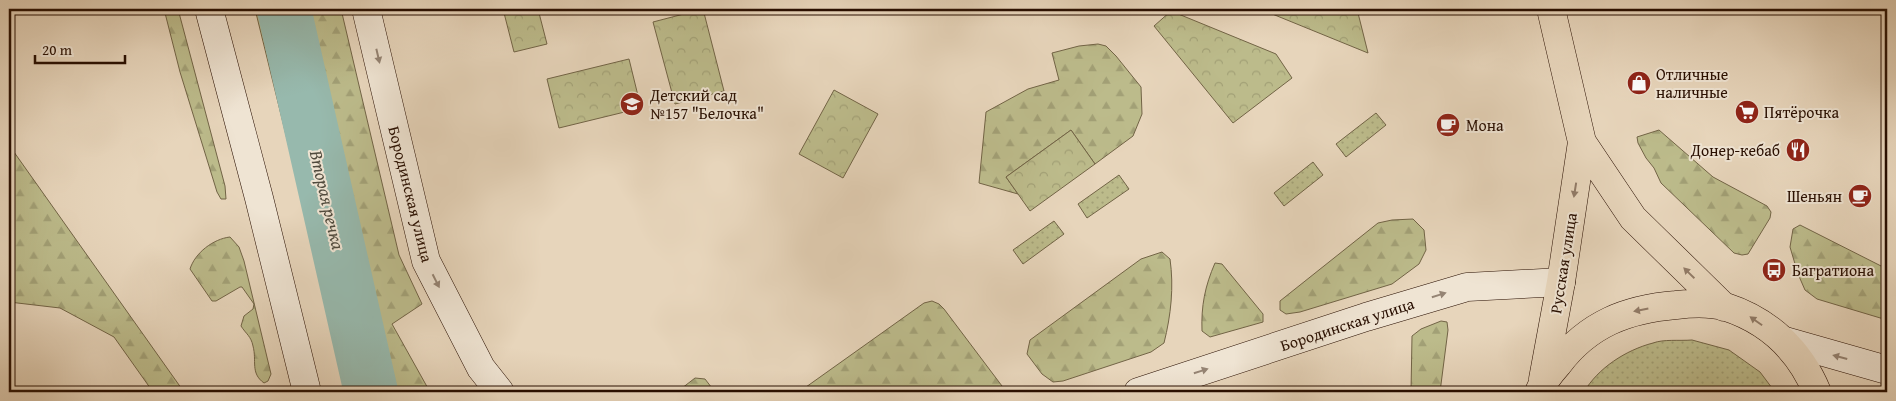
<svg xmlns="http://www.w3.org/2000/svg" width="1896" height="401" font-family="'Gentium Book Plus',serif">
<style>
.grass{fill:url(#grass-dots);stroke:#726446}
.forest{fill:url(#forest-firs);stroke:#726446}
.park{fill:url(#park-crowns);stroke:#726446}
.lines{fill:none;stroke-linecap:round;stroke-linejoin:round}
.river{stroke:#97b9ad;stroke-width:54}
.secondary-casing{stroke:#280e00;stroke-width:29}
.primary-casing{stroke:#280e00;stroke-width:29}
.secondary{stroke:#efe4d3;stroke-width:28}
.primary{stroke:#e7d5bb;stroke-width:28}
.oneway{fill:#958474}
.oneway2{fill:#917b67}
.labels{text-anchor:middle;stroke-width:4;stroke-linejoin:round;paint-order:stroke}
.poi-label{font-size:16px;fill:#280e00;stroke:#efe4d3;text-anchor:start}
.street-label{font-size:16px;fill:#280e00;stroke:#efe4d3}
.water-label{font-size:18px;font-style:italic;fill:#4f4a3d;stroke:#efe4d3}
</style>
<defs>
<pattern id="grass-dots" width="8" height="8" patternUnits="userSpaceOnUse" patternTransform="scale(1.25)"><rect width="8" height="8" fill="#bcbb8b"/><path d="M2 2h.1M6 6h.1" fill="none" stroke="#a2a076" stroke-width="1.8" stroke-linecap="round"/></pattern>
<pattern id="forest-firs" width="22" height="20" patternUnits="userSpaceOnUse" patternTransform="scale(1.25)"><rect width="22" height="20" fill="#bcbb8b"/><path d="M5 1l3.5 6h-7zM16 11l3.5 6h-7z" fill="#a2a076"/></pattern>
<pattern id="park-crowns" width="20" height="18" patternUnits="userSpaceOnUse" patternTransform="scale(1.25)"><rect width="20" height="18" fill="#bcbb8b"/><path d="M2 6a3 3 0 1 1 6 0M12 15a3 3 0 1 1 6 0" fill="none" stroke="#a2a076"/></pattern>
</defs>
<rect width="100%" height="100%" fill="#e7d5bb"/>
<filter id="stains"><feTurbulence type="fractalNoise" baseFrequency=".004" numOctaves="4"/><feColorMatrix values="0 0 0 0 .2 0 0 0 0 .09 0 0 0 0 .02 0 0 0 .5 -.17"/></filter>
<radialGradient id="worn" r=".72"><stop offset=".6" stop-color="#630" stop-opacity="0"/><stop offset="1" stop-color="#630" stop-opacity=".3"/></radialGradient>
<!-- grass -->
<path class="grass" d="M1376,113L1386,125L1346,157L1336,144Z
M1313,162L1323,175L1284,206L1274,193Z
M1119,175L1129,189L1087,218L1078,204Z
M1054,221L1064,234L1023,264L1013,250Z
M1692,340L1729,350L1760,372L1775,392H1584C1598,368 1626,350 1653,343C1664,339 1679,341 1692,340Z"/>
<!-- forest -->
<path class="forest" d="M164,9H178L225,186L226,199H221L217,192L180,72Z
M255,9H341L399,255L422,304L392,324L430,392H347L334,330Z
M1098,44L1106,46L1116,56L1141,87L1142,114L1133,136L1095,164L1071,130L1006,177L1018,194L979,183L986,112L1028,89L1059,80L1052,53L1079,46Z
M1659,130L1713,177L1767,206L1771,212L1770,218L1748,254L1742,255L1734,253L1661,183L1654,168L1646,158L1638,143L1637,137Z
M9,145L184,392H153L114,337L60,308L9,302Z
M1413,219L1424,230L1426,250L1419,264L1392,284L1300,312L1286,314L1280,310V301L1378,223L1392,220Z
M1800,225L1887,269V320L1817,299L1805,290L1798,274L1790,247L1793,229Z
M230,237L239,247L244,261L271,374L268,381L264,383C250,373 257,361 253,346C251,336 246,334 241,326L244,316L253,309L254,304L242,287H240L216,301H212L190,269C195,253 213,239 230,237Z
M1162,252L1170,259C1174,287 1171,315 1164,343L1151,352L1063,381L1053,382L1042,374L1027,354L1030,340L1141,259Z
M1215,263L1222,264L1263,314V322L1210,337L1202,331C1201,306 1205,286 1215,263Z
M932,301L939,304L944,309L1002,386L1001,392H799L924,303Z
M1441,321L1447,322L1448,330L1440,392H1411L1412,336L1421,329Z
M695,378L705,379L715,392H677Z"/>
<!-- park -->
<path class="park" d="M503,9H538L547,44L514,52Z
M703,9L724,91L675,104L653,22Z
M1260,9H1357L1368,53Z
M1171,11L1276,54L1292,78L1233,123L1154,26Z
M629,59L641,108L559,128L547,79Z
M834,90L878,114L843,178L799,154Z
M1071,130L1095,164L1030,211L1006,177Z"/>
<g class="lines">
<!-- river -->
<path class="river" d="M284,9L371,392"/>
<!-- secondary casing -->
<g class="secondary-casing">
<path id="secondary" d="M209,9L259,198L307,392
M366,9L426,261L481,368L500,392
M1785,341L1887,370
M1138,392L1366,317L1467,287L1561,282"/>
</g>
<!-- primary casing -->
<g class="primary-casing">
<path id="primary" d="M1551,9L1582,142L1633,218L1724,307
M1543,379L1561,282L1582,142
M1539,392C1543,381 1550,373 1558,364C1588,324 1627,309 1676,305C1693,303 1710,302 1726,307C1769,321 1800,351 1817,392"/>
</g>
<!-- secondary -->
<use href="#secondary" class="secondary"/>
<!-- primary -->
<use href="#primary" class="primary"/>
</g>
<!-- one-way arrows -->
<defs><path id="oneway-solid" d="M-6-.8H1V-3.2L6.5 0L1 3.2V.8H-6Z" transform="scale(1.25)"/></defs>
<g class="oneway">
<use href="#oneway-solid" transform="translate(378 56) rotate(77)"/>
<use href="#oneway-solid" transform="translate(436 281) rotate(63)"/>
<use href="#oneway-solid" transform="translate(1439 295) rotate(-17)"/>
<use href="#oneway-solid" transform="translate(1840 357) rotate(-165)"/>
<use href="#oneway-solid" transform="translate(1201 371) rotate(-18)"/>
</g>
<g class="oneway2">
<use href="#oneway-solid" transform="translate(1575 190) rotate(99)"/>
<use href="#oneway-solid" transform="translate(1689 273) rotate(-136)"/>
<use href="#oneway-solid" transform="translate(1641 310) rotate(169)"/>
<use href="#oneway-solid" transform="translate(1756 321) rotate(-145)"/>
</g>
<!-- icons -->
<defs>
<g id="shop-disc" transform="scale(1.25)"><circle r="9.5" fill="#8f2418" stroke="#efe4d3"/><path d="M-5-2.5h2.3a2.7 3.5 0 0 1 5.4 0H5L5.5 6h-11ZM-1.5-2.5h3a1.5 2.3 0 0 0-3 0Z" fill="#fff"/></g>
<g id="school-disc" transform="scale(1.25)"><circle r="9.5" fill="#8f2418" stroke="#efe4d3"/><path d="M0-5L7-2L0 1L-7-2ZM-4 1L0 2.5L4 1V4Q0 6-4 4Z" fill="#fff"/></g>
<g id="supermarket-disc" transform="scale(1.25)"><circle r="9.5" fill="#8f2418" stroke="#efe4d3"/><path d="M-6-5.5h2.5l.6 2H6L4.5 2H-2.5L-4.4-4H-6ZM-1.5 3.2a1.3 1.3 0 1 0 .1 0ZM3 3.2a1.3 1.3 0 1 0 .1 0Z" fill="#fff"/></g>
<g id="cafe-disc" transform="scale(1.25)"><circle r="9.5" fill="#8f2418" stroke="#efe4d3"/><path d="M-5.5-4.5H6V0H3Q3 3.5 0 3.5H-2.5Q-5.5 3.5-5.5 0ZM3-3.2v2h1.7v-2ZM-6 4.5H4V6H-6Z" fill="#fff"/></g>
<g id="restaurant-disc" transform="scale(1.25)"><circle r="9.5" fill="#8f2418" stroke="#efe4d3"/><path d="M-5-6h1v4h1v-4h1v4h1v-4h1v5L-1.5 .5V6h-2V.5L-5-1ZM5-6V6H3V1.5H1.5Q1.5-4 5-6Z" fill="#fff"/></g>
<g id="bus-disc" transform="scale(1.25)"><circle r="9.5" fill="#8f2418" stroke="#efe4d3"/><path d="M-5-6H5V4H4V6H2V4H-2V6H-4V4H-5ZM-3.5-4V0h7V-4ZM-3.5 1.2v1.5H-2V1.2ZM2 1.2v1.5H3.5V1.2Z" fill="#fff"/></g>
</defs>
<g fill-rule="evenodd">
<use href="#shop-disc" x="1639" y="83"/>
<use href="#school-disc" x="632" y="104"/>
<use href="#supermarket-disc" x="1747" y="112"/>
<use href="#cafe-disc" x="1448" y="125"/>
<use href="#restaurant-disc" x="1798" y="150"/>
<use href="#cafe-disc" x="1860" y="196"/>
<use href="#bus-disc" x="1774" y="270"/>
</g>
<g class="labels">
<!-- poi labels -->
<g class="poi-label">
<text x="1656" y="80">Отличные<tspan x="1656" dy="18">наличные</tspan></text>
<text x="650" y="101">Детский сад<tspan x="650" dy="18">№157 "Белочка"</tspan></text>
<text x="1764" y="118">Пятёрочка</text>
<text x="1466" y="131">Мона</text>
<text x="1780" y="156" text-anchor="end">Донер-кебаб</text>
<text x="1842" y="202" text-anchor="end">Шеньян</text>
<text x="1792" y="276">Багратиона</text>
</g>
<!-- street labels -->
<g class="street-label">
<text transform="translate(411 194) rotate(76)" y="6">Бородинская улица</text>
<text transform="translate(1563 263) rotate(-81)" y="6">Русская улица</text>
<text transform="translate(1347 324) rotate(-18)" y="6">Бородинская улица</text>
</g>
<!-- water labels -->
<g class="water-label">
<text transform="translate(327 200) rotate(77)" y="6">Вторая речка</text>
</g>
</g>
<!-- margin -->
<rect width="1896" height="401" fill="none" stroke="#e7d5bb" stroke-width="30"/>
<rect x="10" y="10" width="1876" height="381" fill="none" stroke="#280e00" stroke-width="2.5"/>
<rect x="15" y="15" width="1866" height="371" fill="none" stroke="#280e00"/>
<!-- scale -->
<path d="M35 55v8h90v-8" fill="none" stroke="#280e00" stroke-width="2.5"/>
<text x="42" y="55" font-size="15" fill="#280e00" stroke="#efe4d3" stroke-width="4" paint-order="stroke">20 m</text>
<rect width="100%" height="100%" filter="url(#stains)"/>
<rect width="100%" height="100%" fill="url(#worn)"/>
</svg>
